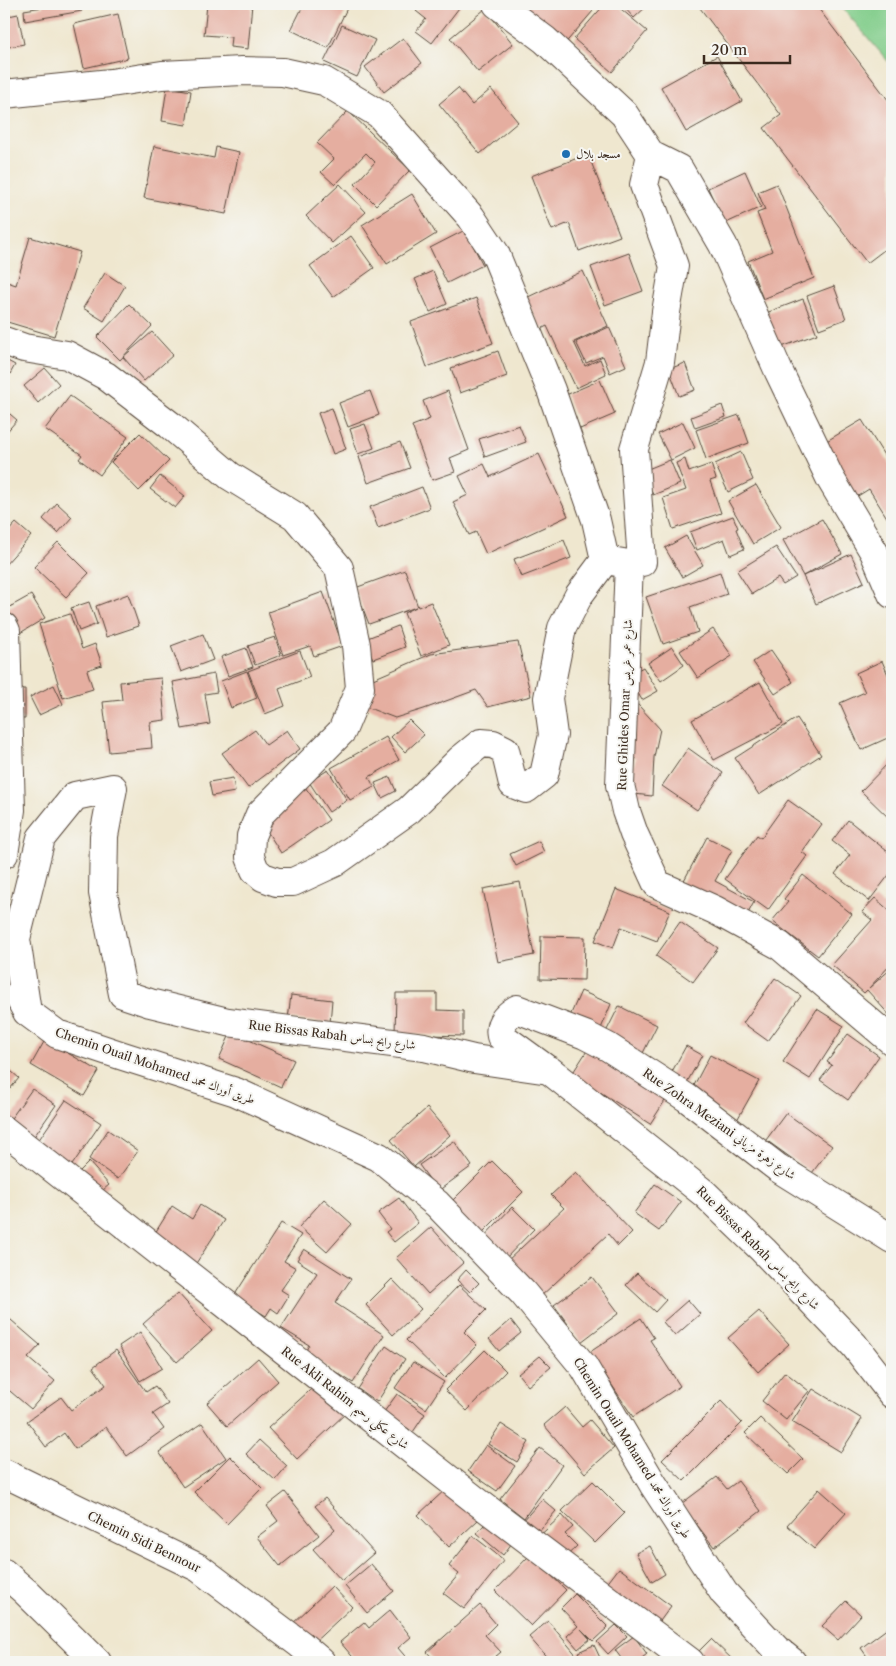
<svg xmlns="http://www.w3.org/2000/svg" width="896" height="1666" font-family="'Libre Caslon Text',Amiri,serif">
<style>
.green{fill:#83ce8c;stroke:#5f7c55}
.building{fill:#e5aea0}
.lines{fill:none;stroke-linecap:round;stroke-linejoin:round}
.minor-casing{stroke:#564639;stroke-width:30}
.minor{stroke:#fff;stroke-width:28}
.poi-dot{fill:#1f6fb2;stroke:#f6f6f2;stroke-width:2}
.labels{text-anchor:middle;stroke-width:4;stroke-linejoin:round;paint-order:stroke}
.poi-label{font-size:12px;fill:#3b2a1e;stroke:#f6f6f2;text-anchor:start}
.street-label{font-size:12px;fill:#3b2a1e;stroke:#f6f6f2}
</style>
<rect width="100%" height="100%" fill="#f6f6f2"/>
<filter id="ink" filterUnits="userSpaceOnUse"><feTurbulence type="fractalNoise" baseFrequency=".02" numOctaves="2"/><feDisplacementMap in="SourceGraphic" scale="10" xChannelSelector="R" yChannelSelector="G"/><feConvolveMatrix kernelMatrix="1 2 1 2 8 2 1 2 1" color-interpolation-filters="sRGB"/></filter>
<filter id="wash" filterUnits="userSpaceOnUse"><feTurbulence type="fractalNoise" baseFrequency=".0096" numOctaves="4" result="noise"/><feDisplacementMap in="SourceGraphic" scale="20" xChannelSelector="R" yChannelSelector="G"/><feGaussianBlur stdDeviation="1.12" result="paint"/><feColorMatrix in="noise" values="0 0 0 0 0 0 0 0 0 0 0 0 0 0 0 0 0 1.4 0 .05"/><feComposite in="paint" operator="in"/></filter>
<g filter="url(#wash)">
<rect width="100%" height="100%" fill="#efe7cf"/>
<!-- green -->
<path class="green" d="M839,4H892V66Z"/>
<g id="blocks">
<!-- building -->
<path class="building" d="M43,4H81L82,11L25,21L24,10L43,7Z
M207,4H252L248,49L230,47L231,37L204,35Z
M261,4H283V6H261Z
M304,4H349L328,48L291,30Z
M422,4H462L432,43L416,31L426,19L416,11Z
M508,4H584L593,11L556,54Z
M605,4H615L647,31L612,72L574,39Z
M621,4H646L648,5L634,18Z
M697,4H815L892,105V244L867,263L764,128L781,115Z
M485,9L513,44L478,72L450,38Z
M18,14L24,44L4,48V17Z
M118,14L128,58L84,68L74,24Z
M342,25L375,40L357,77L324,62Z
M403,38L422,63L384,92L365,67Z
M717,56L742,101L686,132L661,87Z
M167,87L191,91L186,125L162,121Z
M458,88L472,105L491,89L518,122L480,154L439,104Z
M348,111L410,170L376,205L355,184L375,162L366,153L335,185L321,172L334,159L317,143Z
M154,146L214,158L216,147L239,152L226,214L144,198Z
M588,154L620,236L579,251L569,223L552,230L531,176Z
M745,171L761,207L724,224L708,188Z
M340,184L366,212L332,243L306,216Z
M777,184L814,278L763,299L748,261L772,251L757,213L765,210L758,192Z
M412,194L436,234L387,264L362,225Z
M465,230L483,265L447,283L430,248Z
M351,236L374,268L333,297L310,266Z
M30,237L80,252L54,336L4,321V281L16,285Z
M629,253L643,291L605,305L591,267Z
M433,271L447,304L430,312L415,279Z
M583,271L608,326L574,342L585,366L600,359L606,374L576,388L547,326L541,329L526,298Z
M105,273L125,286L104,321L83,308Z
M834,286L846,319L819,329L807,296Z
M476,298L493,343L427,367L411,322Z
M803,299L817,334L779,348L766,313Z
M129,304L152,326L120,360L97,337Z
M609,327L626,366L610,373L603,356L586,363L576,342Z
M152,332L173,355L144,381L123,357Z
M498,351L507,376L460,393L451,368Z
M4,359L15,365L4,385Z
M685,363L695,390L679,396L669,369Z
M45,368L59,384L38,403L24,386Z
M600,380L615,414L580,429L566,395Z
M370,391L379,415L348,427L339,403Z
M448,391L469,450L450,458L455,472L432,480L412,426L430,419L423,401Z
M70,396L128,437L100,475L79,459L82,455L45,429Z
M722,405L726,417L695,428L691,417Z
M332,408L346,449L333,454L318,413Z
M4,409L17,420L4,435Z
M739,415L749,443L706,459L696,430Z
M862,420L892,468V523L891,524L869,489L853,499L820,445Z
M683,422L695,448L671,460L658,434Z
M365,424L374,448L358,454L350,429Z
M519,425L526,442L485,457L479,439Z
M140,433L169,461L139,491L111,462Z
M400,442L410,468L368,483L359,457Z
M741,452L753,480L728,492L715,464Z
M539,454L568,516L486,554L476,532L469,535L453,502L468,495L459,476L484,464L490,477Z
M685,459L689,472L711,464L716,479L710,481L721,513L673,529L663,498L686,490L676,463Z
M670,460L680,484L653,495L643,471Z
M160,476L185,496L175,508L150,489Z
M756,485L781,527L753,544L728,501Z
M422,487L430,508L378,528L370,507Z
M57,503L72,517L58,533L43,519Z
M733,516L738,528L736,529L744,549L730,555L724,539L697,550L690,532Z
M822,519L842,554L803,576L783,540Z
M16,523L31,536L4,566V536Z
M686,536L703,565L682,577L665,548Z
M564,540L571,558L521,577L514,559Z
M58,542L89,573L66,597L34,567Z
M776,547L796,577L783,585L778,578L752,594L737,571Z
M851,554L864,582L816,604L803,576Z
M405,570L418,607L431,602L449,645L421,656L404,613L416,607L369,624L355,588Z
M720,572L727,594L690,607L698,632L663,644L646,597Z
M323,592L343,646L314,656L310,646L283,655L268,612Z
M128,594L139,626L106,637L96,606Z
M31,595L45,618L20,633L6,609Z
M89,602L97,624L79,631L71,608Z
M70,614L82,649L95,644L102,665L87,670L93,689L63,698L39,624Z
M398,626L405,647L373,659L365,639Z
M713,629L732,656L698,678L680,651Z
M203,634L213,660L181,672L171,646Z
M275,637L281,655L255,665L248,646Z
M518,642L531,696L488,707L476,690L424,709L395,718L366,707L373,679L431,654Z
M672,647L684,665L661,681L648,663Z
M246,648L253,667L228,676L221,657Z
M771,650L793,682L775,694L753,662Z
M300,651L310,677L279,689L285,706L265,714L248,671Z
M882,661L892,684V736L861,750L840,703L865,692L856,673Z
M643,667L658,691L642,700L628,676Z
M247,671L257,698L231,708L221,681Z
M214,674L217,692L205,694L210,724L182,729L173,682Z
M161,678L165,720L150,722L152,748L109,752L103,702L122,700L120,682Z
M760,682L783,724L714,760L692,720Z
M54,685L63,704L39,715L30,697Z
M11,689H25V719H12Z
M630,696L660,729L654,757L652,796L625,793L636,758L627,755Z
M797,718L821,755L759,795L735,758Z
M409,720L424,735L405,752L391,737Z
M255,730L266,745L287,730L300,749L248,788L222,753Z
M386,737L399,760L369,777L374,787L350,800L331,768Z
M688,748L723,773L697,810L662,786Z
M892,759V821L861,791Z
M328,770L347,800L329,812L309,782Z
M390,777L396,791L382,798L375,783Z
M233,778L235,792L212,796L209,782Z
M305,787L329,820L281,853L265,828Z
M788,800L822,824L802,852L807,856L768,910L725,879L757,835L761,838Z
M848,820L892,855V871L869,901L835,874L850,855L832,841Z
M707,837L732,850L715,881L754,902L744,921L680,888Z
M539,841L544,852L516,866L510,854Z
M803,875L852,914L818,956L772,921L788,902L784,899Z
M520,882L534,955L498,962L483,889Z
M616,889L670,911L657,941L621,927L613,948L595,941Z
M875,898L892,913V963L869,988L892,968V1018L867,990L864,993L832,965L872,920L862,912Z
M680,922L718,948L693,982L656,956Z
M541,936L585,937L584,980L540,979Z
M775,978L801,996L768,1041L743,1023Z
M581,991L611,1004L598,1036L567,1023Z
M396,993H437V1010L463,1011V1036L395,1034Z
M291,995L332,1000L330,1023L288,1019Z
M619,1006L657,1025L642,1055L604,1036Z
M817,1009L844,1026L810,1079L783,1062Z
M231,1032L294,1060L281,1087L219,1059Z
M848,1034L879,1056L848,1100L820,1080L832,1065L827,1062Z
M45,1040L99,1071L84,1096L31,1065Z
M590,1046L668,1096L650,1124L572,1074Z
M686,1046L702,1055L685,1086L669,1077Z
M710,1055L759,1081L737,1120L689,1095Z
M4,1065L19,1078L4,1096Z
M32,1089L56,1105L31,1141L7,1124Z
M66,1100L101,1123L70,1168L36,1144Z
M427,1108L450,1135L414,1167L391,1140Z
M786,1113L832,1146L812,1173L766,1140Z
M108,1130L138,1151L118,1179L89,1159Z
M454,1141L472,1166L438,1191L419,1165Z
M492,1161L523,1192L477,1238L446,1207Z
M89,1162L109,1185L98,1194L79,1172Z
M576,1172L632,1232L618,1246L608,1234L540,1297L507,1261L564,1208L551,1195Z
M655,1184L681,1202L659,1231L634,1213Z
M399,1198L418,1223L394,1242L386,1232L390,1229L378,1213Z
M324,1199L352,1224L327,1252L299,1227Z
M200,1205L224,1220L193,1268L150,1241L172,1206L192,1219Z
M512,1207L534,1229L501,1263L479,1242Z
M281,1223L301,1235L284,1261L296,1268L281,1290L289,1295L278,1313L271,1308L266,1316L234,1296Z
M431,1227L463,1263L428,1294L396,1258Z
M304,1249L351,1279L335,1303L384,1335L353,1383L305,1352L309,1345L281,1328L317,1273L297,1260Z
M466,1270L479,1283L470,1292L457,1280Z
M637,1273L666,1300L655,1312L626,1285Z
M592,1277L619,1313L581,1342L554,1305Z
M392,1279L421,1309L393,1335L366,1305Z
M459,1285L486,1310L464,1332L477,1345L445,1378L406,1340Z
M178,1293L212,1331L177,1362L143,1324Z
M688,1300L700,1314L675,1336L663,1322Z
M759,1311L789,1344L758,1372L728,1338Z
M4,1314L40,1345L28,1358L55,1381L31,1409L4,1386Z
M641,1318L654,1338L650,1340L680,1386L633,1417L590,1352Z
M511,1320L521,1333L499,1351L489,1339Z
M140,1332L162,1368L140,1381L119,1346Z
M386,1346L405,1359L377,1402L358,1389Z
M116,1350L146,1392L155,1386L168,1404L153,1414L164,1429L127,1456L106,1427L75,1449L64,1433L46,1447L27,1421L61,1397L71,1410L106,1385L93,1367Z
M485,1350L506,1371L467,1411L445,1390Z
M540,1356L551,1367L528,1386L518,1374Z
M258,1358L278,1381L227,1426L207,1403Z
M413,1362L444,1382L426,1409L395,1388Z
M785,1372L809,1391L786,1420L762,1401Z
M318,1383L346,1413L297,1459L268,1428Z
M813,1389L862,1419L841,1452L792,1422Z
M397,1394L425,1414L413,1432L384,1412Z
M721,1401L742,1423L684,1481L662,1460Z
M565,1407L582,1427L590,1420L614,1448L585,1473L544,1425Z
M760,1418L803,1459L788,1474L745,1433Z
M202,1423L226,1458L183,1487L159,1452Z
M501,1424L529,1442L517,1462L488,1444Z
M259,1440L287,1466L275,1480L246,1454Z
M486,1445L515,1466L497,1491L468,1471Z
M540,1448L562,1465L524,1518L500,1499Z
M230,1456L262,1488L227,1524L194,1492Z
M717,1477L727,1489L738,1481L761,1511L714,1547L681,1504Z
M593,1481L625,1513L595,1543L562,1511Z
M447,1488L478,1520L449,1547L418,1515Z
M819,1489L846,1513L814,1549L787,1525Z
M285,1492L319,1535L280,1566L257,1537L278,1521L267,1506Z
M325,1498L374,1553L342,1581L313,1549L335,1529L315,1506Z
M542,1499L556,1511L537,1533L523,1521Z
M562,1515L573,1527L565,1534L577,1546L557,1565L534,1541Z
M490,1518L515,1539L503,1555L477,1533Z
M473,1536L504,1560L464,1609L443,1593L459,1574L449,1566Z
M650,1546L665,1574L652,1582L636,1553Z
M530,1555L566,1590L531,1626L495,1591Z
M371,1564L394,1591L367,1613L345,1586Z
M619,1568L671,1606L655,1628L603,1589Z
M332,1586L352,1607L309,1647L289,1627Z
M575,1594L608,1627L593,1641L581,1629L590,1639L578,1649L567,1636L578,1626L561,1608Z
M846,1601L861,1615L838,1640L822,1626Z
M480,1605L496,1624L485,1635L501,1652L489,1662H436L427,1652Z
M390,1610L411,1637L398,1648L410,1662H357L340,1642L364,1622L369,1628Z
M548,1621L578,1657L571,1662H551L529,1637Z
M616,1625L627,1636L608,1654L597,1642Z
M892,1625V1662H871L861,1648Z
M634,1636L647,1654L637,1662H624L615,1650Z
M711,1639L735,1662H704L696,1654Z
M594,1645L602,1662H583L578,1652Z"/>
</g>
</g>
<g filter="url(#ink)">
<use href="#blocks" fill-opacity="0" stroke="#564639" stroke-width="1"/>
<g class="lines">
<!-- minor casing -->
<g class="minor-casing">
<path id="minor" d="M497,4L545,40L624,114L651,155
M4,94L111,83L162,75L242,71L283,72L324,81L379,114L471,217L495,253L551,390L596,520L605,560L629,564L642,562L634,449L660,362L666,312L674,266L644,185L651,155L679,169L723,245L779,372L830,478L874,552L892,594
M4,341L24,348L67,355L106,376L170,425L230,476L295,516L339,568L356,645L360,688L342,731L260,814L251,836L250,857L255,870L263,877L277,882H293L334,863L409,810L460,760L481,743L493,744L505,750L513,784L526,789L544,775L553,735L548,698L562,628L579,595L605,560
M629,564L620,785L626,811L634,834L657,884L715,910L779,945L892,1041
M4,627L6,631L11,810L4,854
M18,995L27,1012L57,1034L123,1056L236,1092L379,1157L437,1204L523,1293L584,1367L653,1484L724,1593L776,1649L792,1662
M27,1012L16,939L41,838L75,796L113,788L104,836L103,893L123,994L150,1003L228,1022L424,1047L474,1059L549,1070L705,1194L763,1250L854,1345L892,1394
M545,1068L501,1036C498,1023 507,1015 517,1009L585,1035L608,1047L687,1098L778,1168L892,1239
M4,1130L474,1499L690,1662
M4,1473L199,1568L300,1644L321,1662
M4,1573L26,1592L97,1662"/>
</g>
<!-- minor -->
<use href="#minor" class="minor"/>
</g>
</g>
<!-- markers -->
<circle class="poi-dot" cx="566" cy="154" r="5"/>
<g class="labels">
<!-- poi labels -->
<g class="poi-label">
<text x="576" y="158">مسجد بلال</text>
</g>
<!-- street labels -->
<g class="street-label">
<text transform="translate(625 705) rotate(-88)" y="4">Rue Ghides Omar شارع عمر غريس</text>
<text transform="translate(332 1035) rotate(7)" y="4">Rue Bissas Rabah شارع رابح بساس</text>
<text transform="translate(155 1066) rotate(19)" y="4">Chemin Ouail Mohamed طريق أوراك محمد</text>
<text transform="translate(719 1124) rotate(35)" y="4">Rue Zohra Meziani شارع زهرة مزياني</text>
<text transform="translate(758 1248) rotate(45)" y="4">Rue Bissas Rabah شارع رابح بساس</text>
<text transform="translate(345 1398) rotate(38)" y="4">Rue Akli Rahim شارع عكلي رحيم</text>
<text transform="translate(632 1448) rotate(58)" y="4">Chemin Ouail Mohamed طريق أوراك محمد</text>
<text transform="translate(144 1542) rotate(26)" y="4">Chemin Sidi Bennour</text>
</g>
</g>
<!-- margin -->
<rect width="896" height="1666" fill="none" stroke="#f6f6f2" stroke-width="20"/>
<!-- scale -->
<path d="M704 55v8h86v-8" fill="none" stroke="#3b2a1e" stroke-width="2.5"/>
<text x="711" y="55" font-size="15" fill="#3b2a1e" stroke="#f6f6f2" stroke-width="4" paint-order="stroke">20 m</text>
</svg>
